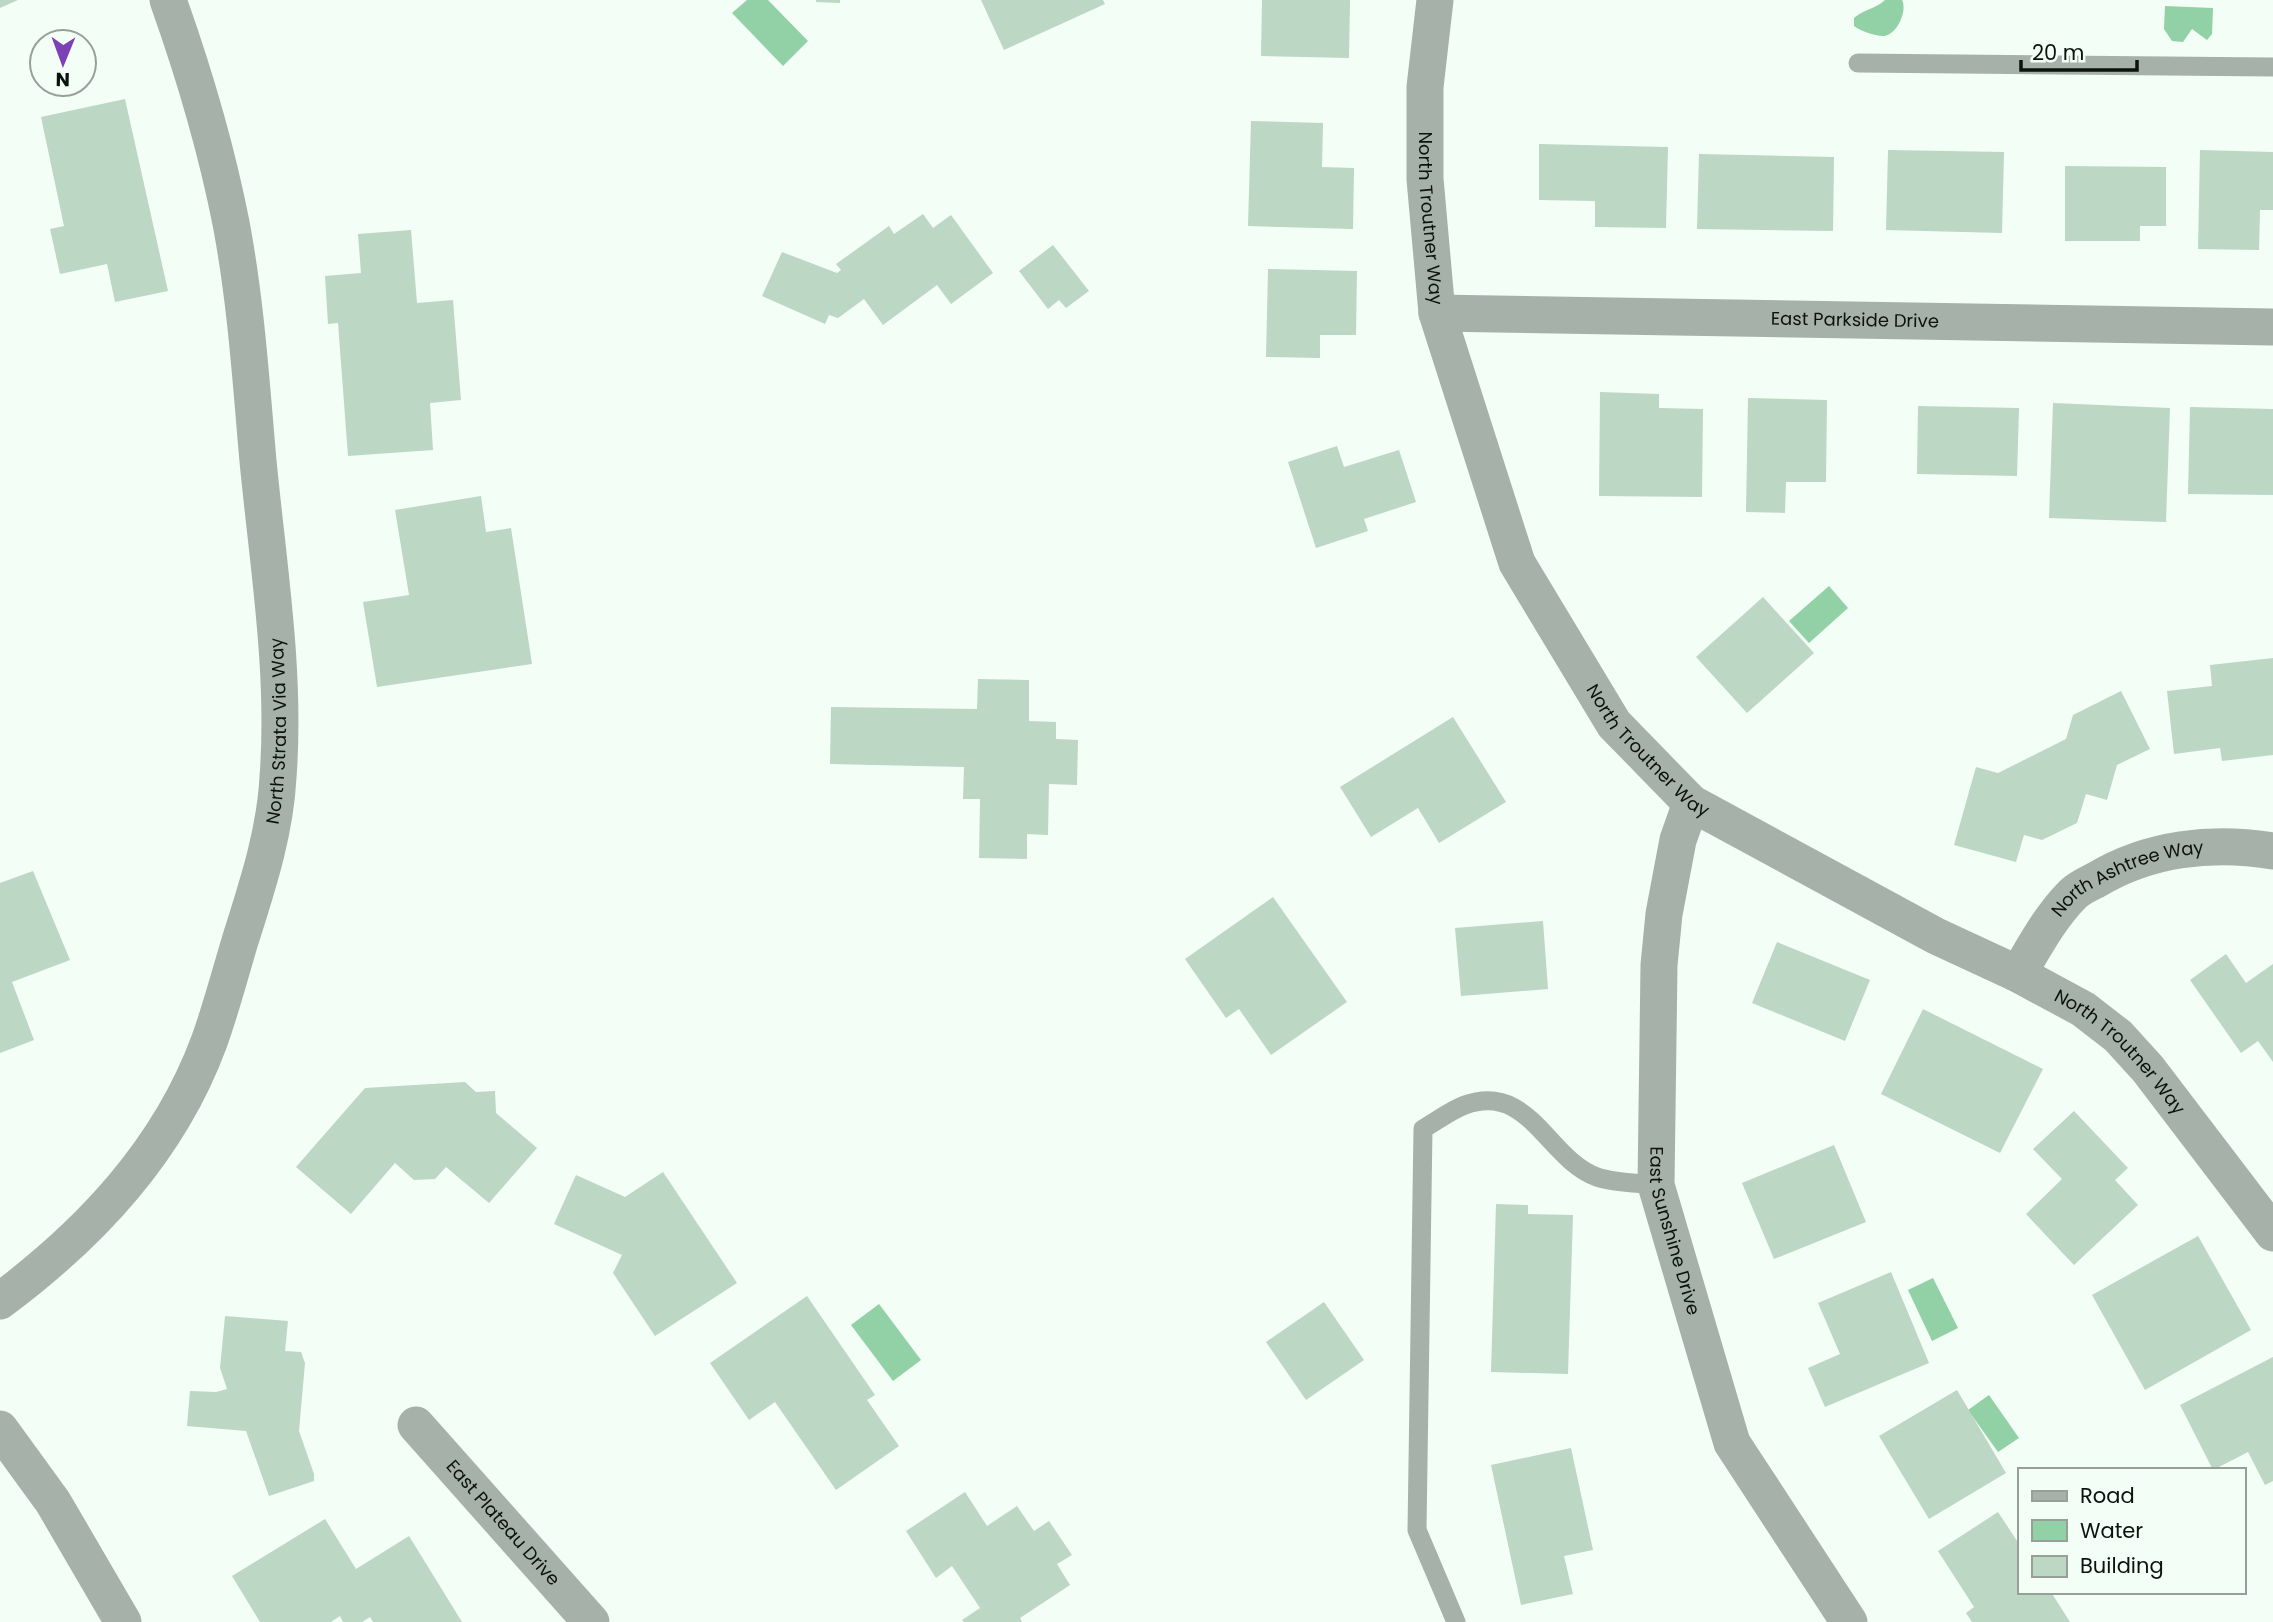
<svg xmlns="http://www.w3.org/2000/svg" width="2273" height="1622" font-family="Poppins,sans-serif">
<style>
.water{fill:#92d0a5}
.building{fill:#bcd7c3}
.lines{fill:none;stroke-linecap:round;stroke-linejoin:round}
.service{stroke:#a6b2a9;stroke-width:19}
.minor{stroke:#a6b2a9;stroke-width:37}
.labels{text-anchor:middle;stroke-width:7;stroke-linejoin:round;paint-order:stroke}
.street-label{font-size:18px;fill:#0a130d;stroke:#f3fef6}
</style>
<rect width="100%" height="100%" fill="#f3fef6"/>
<!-- water -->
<path class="water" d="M747,0H768L808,41L783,66L732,13Z
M1885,0H1902C1908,11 1896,37 1882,36C1873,35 1860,31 1854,26V18C1864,9 1876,9 1885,0Z
M2165,6L2213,8L2212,34L2207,40L2192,29L2183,42L2172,41L2164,29Z
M1829,586L1848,608L1809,643L1789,621Z
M1933,1278L1958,1328L1932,1341L1908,1290Z
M879,1304L921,1360L893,1381L851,1325Z
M1989,1395L2019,1438L1998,1452L1968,1410Z"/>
<!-- building -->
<path class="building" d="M0,0H18L0,8Z
M816,0H840V3L816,2Z
M981,0H1103L1105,4L1004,50Z
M1262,0H1350L1349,58L1261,56Z
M125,99L168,291L115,302L107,264L60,274L50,229L64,226L41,117Z
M1251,121L1323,123L1322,167L1354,168L1353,229L1248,226Z
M1539,144L1668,147L1666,228L1595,227V201L1539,200Z
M1888,150L2004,152L2002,233L1886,230Z
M2200,150L2273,152V210H2260L2259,250L2198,249Z
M1699,154L1834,157L1833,231L1697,229Z
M2065,166L2166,167V226H2140V241H2065Z
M923,214L933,228L951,215L993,273L951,304L937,285L883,325L864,299L838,318L829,315L825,324L762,296L782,252L837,273L841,270L836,264L889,226L894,234Z
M411,230L417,303L453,300L461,400L430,403L433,450L348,456L338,323L328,324L325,276L361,273L358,234Z
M1053,245L1089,291L1066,308L1059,300L1048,309L1019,271Z
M1268,269L1357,271L1356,335H1320V358L1266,357Z
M1600,392L1659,394V408L1703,409L1702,497L1599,496Z
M1748,398L1827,400L1826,482H1786L1785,513L1746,512Z
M2053,403L2170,408L2166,522L2049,518Z
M1918,406L2019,408L2017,476L1917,474Z
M2190,407L2273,409V495L2188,494Z
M1337,446L1344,467L1399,450L1416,502L1364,519L1368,531L1316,548L1288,462Z
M481,496L486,532L511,528L532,664L377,687L363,602L409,595L395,510Z
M1763,597L1814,653L1747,713L1696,657Z
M2273,658V755L2222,761L2220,748L2174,754L2167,691L2212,686L2210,665Z
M978,679L1029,680V721L1056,722V739L1078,740L1077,785L1049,784L1048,835L1027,834V859L979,858L980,799H963L964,767L830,764L831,707L977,709Z
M2121,691L2150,749L2117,765L2107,800L2086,794L2077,823L2042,840L2024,835L2016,862L1954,845L1976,767L1998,773L2066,739L2073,715Z
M1453,717L1506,802L1439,843L1418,808L1371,837L1340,787Z
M33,871L70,960L12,982L34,1040L0,1053V883Z
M1273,897L1347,1002L1271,1055L1239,1009L1226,1018L1185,959Z
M1543,921L1548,989L1461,996L1455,928Z
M1777,942L1870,980L1845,1041L1752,1003Z
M2226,954L2246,983L2273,964V1062L2258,1041L2241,1053L2190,980Z
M1923,1009L2043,1069L2000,1153L1881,1094Z
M465,1082L476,1092L495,1091L496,1113L537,1148L489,1203L446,1167L435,1179L414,1180L395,1163L351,1214L296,1167L365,1088Z
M2074,1111L2128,1168L2115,1180L2138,1205L2074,1265L2026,1214L2062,1179L2033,1149Z
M1834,1145L1866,1222L1774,1259L1742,1183Z
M663,1172L737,1283L655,1336L613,1273L622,1255L554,1224L576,1175L625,1197Z
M1496,1204L1528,1205V1214L1573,1215L1568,1374L1491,1372Z
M2198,1236L2251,1330L2145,1390L2092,1295Z
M1891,1272L1929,1363L1825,1407L1808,1368L1840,1354L1818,1303Z
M807,1296L875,1395L867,1400L899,1446L836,1490L775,1402L749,1420L710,1363Z
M1324,1302L1364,1360L1306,1400L1266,1342Z
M225,1316L288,1321L285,1351L301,1352L305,1363L299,1431L314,1474V1481L269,1496L246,1431L187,1426L190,1391L216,1392L227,1389L220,1368Z
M2273,1357V1481L2265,1485L2248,1452L2213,1470L2180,1405Z
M1957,1390L2006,1473L1929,1519L1879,1436Z
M1571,1448L1593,1550L1564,1556L1573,1594L1521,1605L1491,1465Z
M965,1492L987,1526L1017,1506L1034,1531L1049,1521L1072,1555L1057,1564L1070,1585L1020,1618L1022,1622H964L962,1620L980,1608L952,1566L936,1578L906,1531Z
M1998,1512L2019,1544V1592H2051L2070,1622H1972L1966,1613L1974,1607L1938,1551Z
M325,1519L356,1569L409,1536L462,1622H373L370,1617L362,1622H343L340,1616L331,1622H260L232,1576Z"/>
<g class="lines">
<!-- service -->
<path class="service" d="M1858,63L2273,67
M1456,1622L1417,1530L1423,1129C1437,1121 1451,1110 1465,1105C1530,1082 1547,1159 1597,1177C1614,1183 1638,1183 1656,1185"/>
<!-- minor -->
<g class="minor">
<path id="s1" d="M1435,0L1425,87V179L1437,313L1517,563L1614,724L1691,803L1936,936L2018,974L2083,1009L2118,1036L2148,1069L2273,1233"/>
<path id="s2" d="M1437,313L2273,327"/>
<path id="s3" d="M1691,803L1678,840L1664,914L1659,965L1656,1185L1732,1443L1849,1622"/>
<path id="s4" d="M2018,974C2035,946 2050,917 2073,894C2079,888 2088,884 2096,880C2149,848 2212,841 2273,851"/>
<path id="s5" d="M0,1301C91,1233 169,1150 209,1042C221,1009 230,974 240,941C257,887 275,834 278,777C286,672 268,565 258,461C251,382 246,302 231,223C216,147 194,73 168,0"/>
<path id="s6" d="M416,1425L591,1622"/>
<path d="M0,1429L53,1502L123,1622"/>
</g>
</g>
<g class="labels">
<!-- street labels -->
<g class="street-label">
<text dy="6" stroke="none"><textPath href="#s1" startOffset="219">North Troutner Way</textPath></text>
<text dy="6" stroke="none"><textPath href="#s2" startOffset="418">East Parkside Drive</textPath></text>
<text dy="6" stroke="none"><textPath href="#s5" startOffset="658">North Strata Via Way</textPath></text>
<text dy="6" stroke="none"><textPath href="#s1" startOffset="807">North Troutner Way</textPath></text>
<text dy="6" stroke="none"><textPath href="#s4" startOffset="154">North Ashtree Way</textPath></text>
<text dy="6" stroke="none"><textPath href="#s1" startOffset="1374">North Troutner Way</textPath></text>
<text dy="6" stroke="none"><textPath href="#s3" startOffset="434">East Sunshine Drive</textPath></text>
<text dy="6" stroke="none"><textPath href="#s6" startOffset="131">East Plateau Drive</textPath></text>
</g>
</g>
<!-- legend -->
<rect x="2018" y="1468" width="228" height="126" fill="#f3fef6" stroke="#96a099" stroke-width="2"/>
<rect x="2032" y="1491" width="35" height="10" fill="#a6b2a9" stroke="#96a099" stroke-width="2"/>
<text x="2080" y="1503" font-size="21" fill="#0a130d">Road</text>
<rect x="2032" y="1520" width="35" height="21" fill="#92d0a5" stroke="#96a099" stroke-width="2"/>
<text x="2080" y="1538" font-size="21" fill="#0a130d">Water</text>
<rect x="2032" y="1556" width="35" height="21" fill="#bcd7c3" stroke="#96a099" stroke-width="2"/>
<text x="2080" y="1573" font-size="21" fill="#0a130d">Building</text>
<!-- north arrow -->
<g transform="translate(63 63) rotate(181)"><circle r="33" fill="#f3fef6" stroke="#96a099" stroke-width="2"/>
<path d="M0-5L12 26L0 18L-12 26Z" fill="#7c41b7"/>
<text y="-10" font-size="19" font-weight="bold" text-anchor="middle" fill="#0a130d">N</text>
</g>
<!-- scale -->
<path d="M2021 60v10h116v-10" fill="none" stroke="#0a130d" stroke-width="3.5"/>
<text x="2032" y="60" font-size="21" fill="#0a130d" stroke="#f3fef6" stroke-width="5" paint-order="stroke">20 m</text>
</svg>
